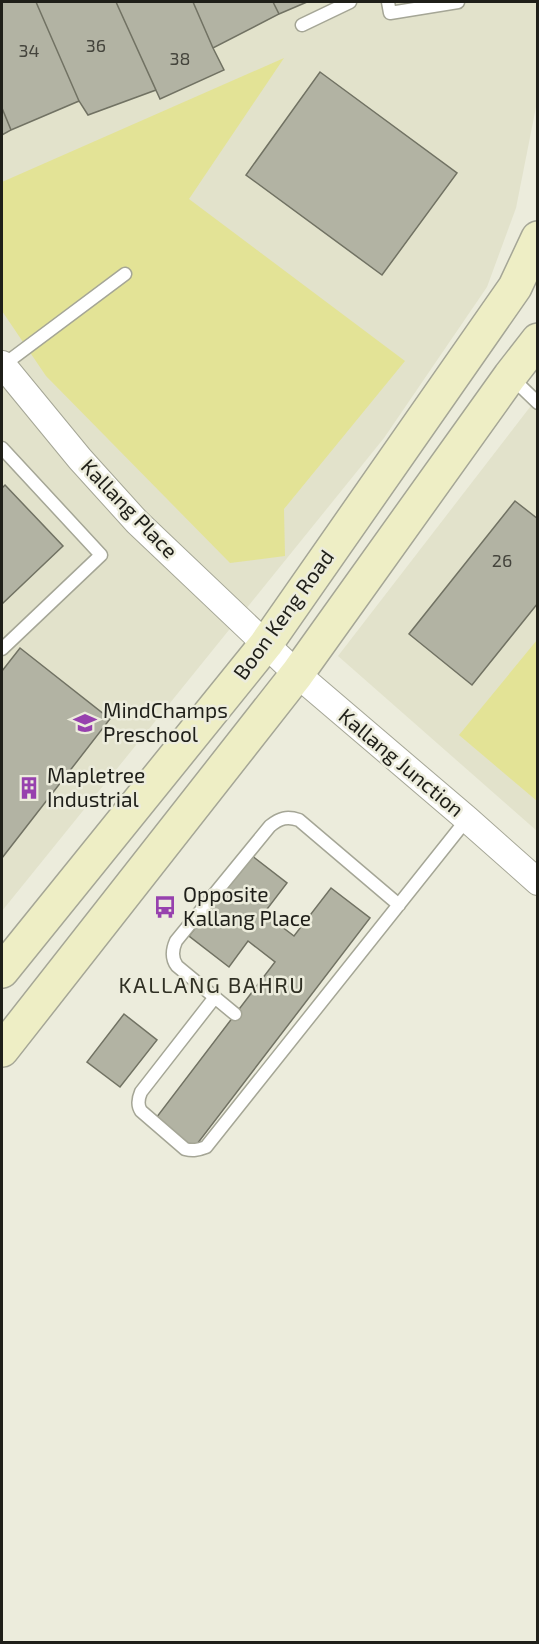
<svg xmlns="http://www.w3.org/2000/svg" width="539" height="1644" font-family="'Exo 2',sans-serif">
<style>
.built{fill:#e2e2cb}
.green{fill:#e3e396}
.building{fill:#b2b3a3;stroke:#717263;stroke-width:1.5}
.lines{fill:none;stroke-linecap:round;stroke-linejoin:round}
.service-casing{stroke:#a5a696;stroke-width:15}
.minor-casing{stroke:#a5a696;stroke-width:28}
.secondary-casing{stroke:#a5a696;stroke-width:36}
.service{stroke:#fff;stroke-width:12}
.minor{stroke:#fff;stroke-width:26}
.secondary{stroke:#eeeec5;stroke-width:33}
.labels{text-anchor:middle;stroke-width:5;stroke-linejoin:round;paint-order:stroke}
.number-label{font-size:18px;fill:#44443c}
.street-label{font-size:21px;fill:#1f1f19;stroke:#ececdc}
.poi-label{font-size:21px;fill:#1f1f19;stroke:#ececdc;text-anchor:start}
.neighbourhood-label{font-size:22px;letter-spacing:1.5px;fill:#303024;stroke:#ececdc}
</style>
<rect width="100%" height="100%" fill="#ececdc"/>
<!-- built -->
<path class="built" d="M2,2H537V102L516,208L487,287L384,438L2,911Z
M537,398V831L338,656Z"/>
<!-- green -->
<path class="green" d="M284,58L189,199L405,361L284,509L285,556L230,563L46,376L2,311V182Z
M537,640V801L459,735Z"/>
<!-- building -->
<path class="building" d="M2,2H36L79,101L11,130L2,108Z
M36,2H116L156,90L88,115L79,101Z
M116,2H193L213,48L224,70L160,99Z
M193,2H273L279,14L213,48Z
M273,2H307L279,14Z
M320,72L457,173L382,275L246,175Z
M2,108L11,130L2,135Z
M5,485L63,546L2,604V488Z
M515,501L538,519V603L472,685L409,634Z
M20,648L110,719L2,858V671Z
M251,855L287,883L264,913L294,936L331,888L370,918L194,1148L156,1118L275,962L248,941L229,967L189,936Z
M124,1014L157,1040L120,1087L87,1062Z"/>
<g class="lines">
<!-- service casing -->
<g class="service-casing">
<path id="service" d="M388,2L390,13L458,2
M302,25L350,2
M2,366L125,274
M511,377L538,403
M2,448L101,555L2,649
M215,997L141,1092C138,1099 137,1105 141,1111L185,1149C193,1151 198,1150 206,1147L467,819
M235,1014L177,966C171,958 172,950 176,941L270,826C280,818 287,816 299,820L399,905"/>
</g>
<!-- minor casing -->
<g class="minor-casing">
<path id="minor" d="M2,364L80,459L137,522L297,674L467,819L538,882"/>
</g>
<!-- secondary casing -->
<g class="secondary-casing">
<path id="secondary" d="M2,971L266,644L515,287L538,238
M2,1050L297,674L510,376L538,340"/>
</g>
<!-- service -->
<use href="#service" class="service"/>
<!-- minor -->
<use href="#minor" class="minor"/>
<!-- secondary -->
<use href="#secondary" class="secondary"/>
</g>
<!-- icons -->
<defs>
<g id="school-bare" transform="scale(1.8)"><path d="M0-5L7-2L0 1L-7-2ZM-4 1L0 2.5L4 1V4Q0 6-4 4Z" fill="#9741ae" stroke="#ececdc" stroke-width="2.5" paint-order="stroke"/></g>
<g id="building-bare" transform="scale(1.8)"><path d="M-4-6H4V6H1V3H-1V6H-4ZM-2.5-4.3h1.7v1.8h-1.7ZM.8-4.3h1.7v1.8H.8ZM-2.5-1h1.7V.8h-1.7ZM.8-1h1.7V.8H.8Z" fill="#9741ae" stroke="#ececdc" stroke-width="2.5" paint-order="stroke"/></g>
<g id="bus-bare" transform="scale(1.8)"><path d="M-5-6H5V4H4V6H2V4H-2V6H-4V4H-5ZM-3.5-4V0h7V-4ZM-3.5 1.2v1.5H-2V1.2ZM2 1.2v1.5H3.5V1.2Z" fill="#9741ae" stroke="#ececdc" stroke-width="2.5" paint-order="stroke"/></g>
</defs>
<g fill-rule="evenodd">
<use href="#school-bare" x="85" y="723"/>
<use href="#building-bare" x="29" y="788"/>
<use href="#bus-bare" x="165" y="907"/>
</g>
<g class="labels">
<!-- number labels -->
<g class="number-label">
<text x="96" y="52">36</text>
<text x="29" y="57">34</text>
<text x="180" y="65">38</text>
<text x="502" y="567">26</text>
</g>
<!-- street labels -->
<g class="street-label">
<text transform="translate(129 509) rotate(46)" y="7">Kallang Place</text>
<text transform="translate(284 615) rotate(-54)" y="7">Boon Keng Road</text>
<text transform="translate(401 763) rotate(40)" y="7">Kallang Junction</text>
</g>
<!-- poi labels -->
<g class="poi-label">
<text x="103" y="718">MindChamps<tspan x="103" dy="24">Preschool</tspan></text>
<text x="47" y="783">Mapletree<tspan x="47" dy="24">Industrial</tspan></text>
<text x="183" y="902">Opposite<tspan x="183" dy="24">Kallang Place</tspan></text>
</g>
<!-- neighbourhood labels -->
<g class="neighbourhood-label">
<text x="212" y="993">KALLANG BAHRU</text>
</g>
</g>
<!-- border -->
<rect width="539" height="1644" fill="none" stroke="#1f1f19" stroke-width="6"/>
</svg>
